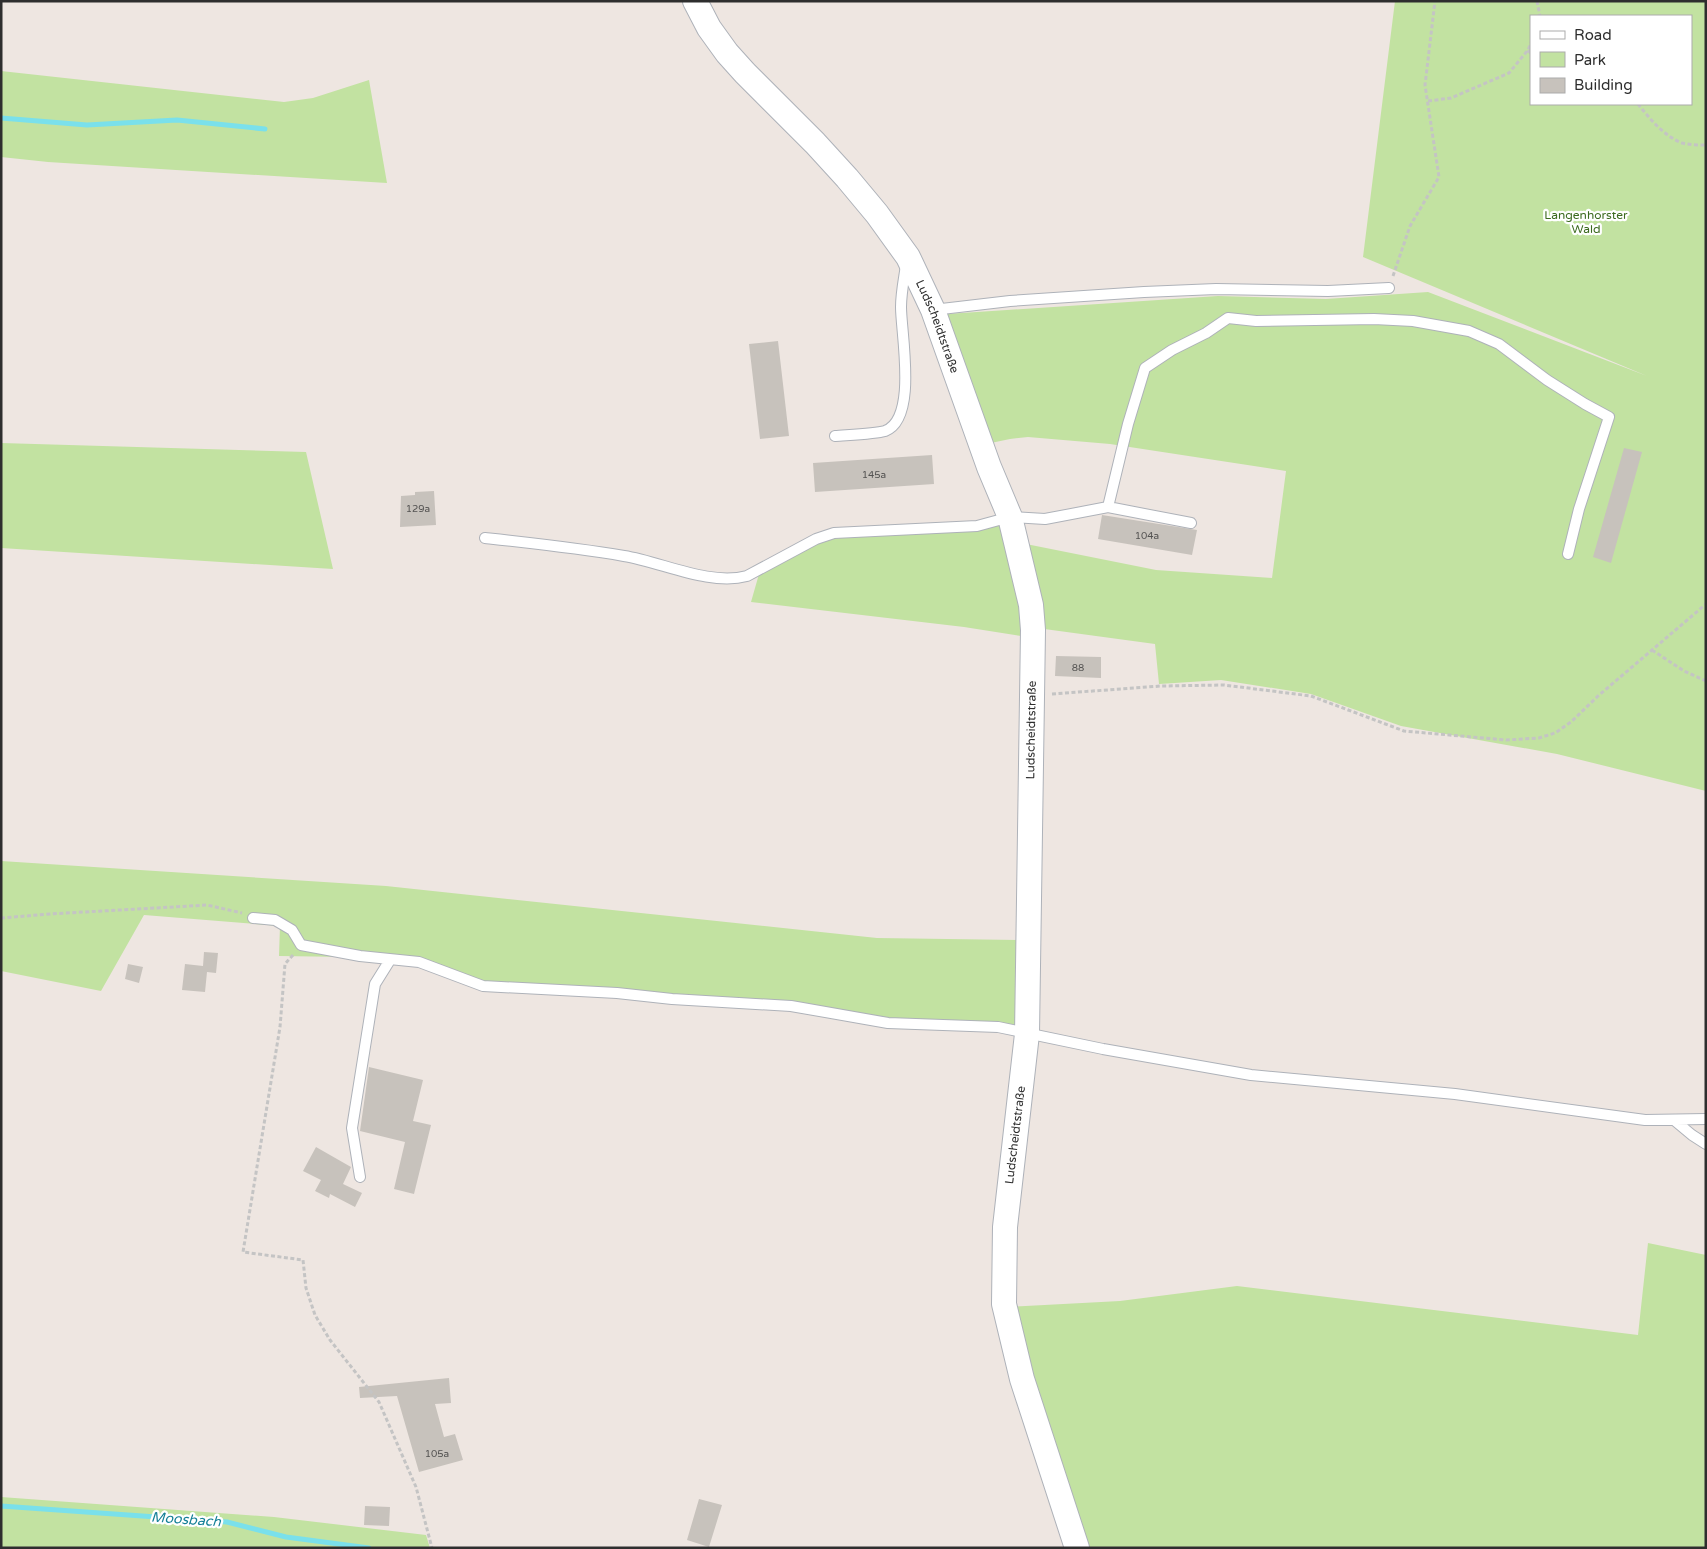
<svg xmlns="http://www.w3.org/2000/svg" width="1707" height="1549" font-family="'Varela Round',sans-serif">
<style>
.green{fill:#c2e2a1;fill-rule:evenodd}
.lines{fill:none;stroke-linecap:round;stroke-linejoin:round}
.stream{stroke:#7ae0eb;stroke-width:5}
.building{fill:#c7c2bc}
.service-casing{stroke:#aeb2b9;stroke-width:12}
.tertiary-casing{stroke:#aeb2b9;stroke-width:26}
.path{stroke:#c4c4c4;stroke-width:3;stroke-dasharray:4 2.5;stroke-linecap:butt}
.service{stroke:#fff;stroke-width:10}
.tertiary{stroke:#fff;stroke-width:24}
.labels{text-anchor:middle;stroke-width:4.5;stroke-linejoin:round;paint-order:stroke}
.number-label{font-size:10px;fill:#545352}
.park-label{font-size:12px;fill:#3b6a1e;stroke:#fff}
.street-label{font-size:12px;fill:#2e2e2e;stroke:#fff}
.water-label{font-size:14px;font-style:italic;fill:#137f96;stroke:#fff}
</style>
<rect width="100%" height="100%" fill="#eee6e1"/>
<!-- green -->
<path class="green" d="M1395,1H1706V791L1557,754L1401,726L1311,694L1221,680L1159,684L1155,644L1037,628L1021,543L1156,570L1272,578L1286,471L1110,444L1028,437L1010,439L986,444L947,314L1218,296L1326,299L1428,292L1647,376L1363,257ZM1531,16H1691V104H1531Z
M1,71L284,102L313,98L369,80L387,183L48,162L1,157Z
M1,443L306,452L333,569L1,548Z
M1005,523L1028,637L964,627L751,602L759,574L816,541L857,536Z
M1,861L386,886L877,938L1026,940L1025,1025L887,1020L483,983L419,958L279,956L280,926L144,915L101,991L1,971Z
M1648,1243L1706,1255V1548H1085L1009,1307L1120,1301L1237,1286L1638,1335Z
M1,1497L274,1517L426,1535L430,1548H1Z"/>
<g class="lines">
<!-- stream -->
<path class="stream" d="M1,118L87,125L177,120L265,129
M1,1506L227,1522L286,1537L369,1548"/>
</g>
<!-- building -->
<path class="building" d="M778,341L789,436L760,439L749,344Z
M1624,448L1642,452L1611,563L1593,557Z
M932,455L934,484L815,492L813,463Z
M434,491L436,525L400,527L401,496L415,495V492Z
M1102,515L1197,530L1192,555L1098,539Z
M1056,656L1101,657V678L1055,676Z
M204,952L218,953L216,973L207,972L205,992L182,990L185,964L203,966Z
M128,964L143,967L139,983L125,979Z
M369,1067L423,1080L413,1121L431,1125L414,1194L394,1189L405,1142L360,1131Z
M316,1147L351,1167L343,1184L362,1193L355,1207L330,1194L329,1198L315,1191L321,1180L303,1171Z
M449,1378L451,1403L435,1404L444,1437L455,1434L463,1460L419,1472L397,1396L360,1398L359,1387Z
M699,1499L722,1505L709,1547L687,1540Z
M365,1506L390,1507L389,1526L364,1525Z"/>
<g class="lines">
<!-- service casing -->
<g class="service-casing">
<path id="service" d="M933,310L1010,301L1144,292L1216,289L1328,291L1389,288
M835,436C847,435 875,434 885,431C918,419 901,334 901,307C901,293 904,279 906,265
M1108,507L1128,424L1145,368L1172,350L1206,333L1228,318L1256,321L1374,319L1413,321L1469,331L1499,344L1547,380L1585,404L1609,417L1579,509L1568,554
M485,538C531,543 578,548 624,556C662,562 709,586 747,576L816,539L834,533L977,526L1010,517L1045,519L1108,507L1191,523
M253,918L275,920L292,930L301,945L360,956L419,962L483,986L617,993L672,999L791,1006L888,1023L998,1027L1103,1049L1251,1075L1455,1094L1645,1120L1706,1119
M1674,1120L1692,1135L1706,1144
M360,1177L352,1128L375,984L390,960"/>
</g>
<!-- tertiary casing -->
<g class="tertiary-casing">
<g id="tertiary">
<path id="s1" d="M695,1L709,28L727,53L745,73L815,143L847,178L877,214L908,257L933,310L989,467L1010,517L1031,605L1033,630L1027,1034L1005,1227L1004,1304L1022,1379L1077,1548"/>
</g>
</g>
<!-- path -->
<path class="path" d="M1537,1L1540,16
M1528,50L1531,54
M1428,101L1451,98L1509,73L1528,50L1531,43
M1638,104C1649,118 1664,136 1682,143C1690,145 1698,145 1706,145
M1393,276L1410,226L1439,177L1425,85L1435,1
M1652,650L1684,671L1706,681
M1052,694L1161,686L1224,685L1311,696L1404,731L1506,740L1539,738L1555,733L1571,722L1598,696L1706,604
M1,918L50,914L207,905L242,913
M293,955L285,964L280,1027L243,1252L303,1260L306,1288L315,1315L330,1340L379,1402L416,1487L432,1548"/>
<!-- service -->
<use href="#service" class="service"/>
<!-- tertiary -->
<use href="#tertiary" class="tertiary"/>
</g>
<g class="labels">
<!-- number labels -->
<g class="number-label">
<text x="874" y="478">145a</text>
<text x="418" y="512">129a</text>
<text x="1147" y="539">104a</text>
<text x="1078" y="671">88</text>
<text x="437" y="1457">105a</text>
</g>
<!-- park labels -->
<g class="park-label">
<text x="1586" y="219">Langenhorster<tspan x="1586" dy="14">Wald</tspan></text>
</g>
<!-- street labels -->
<g class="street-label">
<text dy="4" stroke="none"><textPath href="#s1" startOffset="410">Ludscheidtstraße</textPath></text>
<text transform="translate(1031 730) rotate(-89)" y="4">Ludscheidtstraße</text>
<text transform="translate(1015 1135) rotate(-83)" y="4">Ludscheidtstraße</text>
</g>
<!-- water labels -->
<g class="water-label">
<text transform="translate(186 1519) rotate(4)" y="5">Moosbach</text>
</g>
</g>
<!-- border -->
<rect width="1707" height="1549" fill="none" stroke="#2e2e2e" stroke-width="5"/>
<!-- legend -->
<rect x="1530" y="15" width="162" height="90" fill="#ffffff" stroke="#ababab"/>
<rect x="1540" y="31" width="25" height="8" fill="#ffffff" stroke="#ababab"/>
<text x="1574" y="40" font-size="15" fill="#2e2e2e">Road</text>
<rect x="1540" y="52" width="25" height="15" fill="#c2e2a1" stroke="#ababab"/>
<text x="1574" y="65" font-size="15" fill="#2e2e2e">Park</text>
<rect x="1540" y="78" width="25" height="15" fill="#c7c2bc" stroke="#ababab"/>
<text x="1574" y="90" font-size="15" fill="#2e2e2e">Building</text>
</svg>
